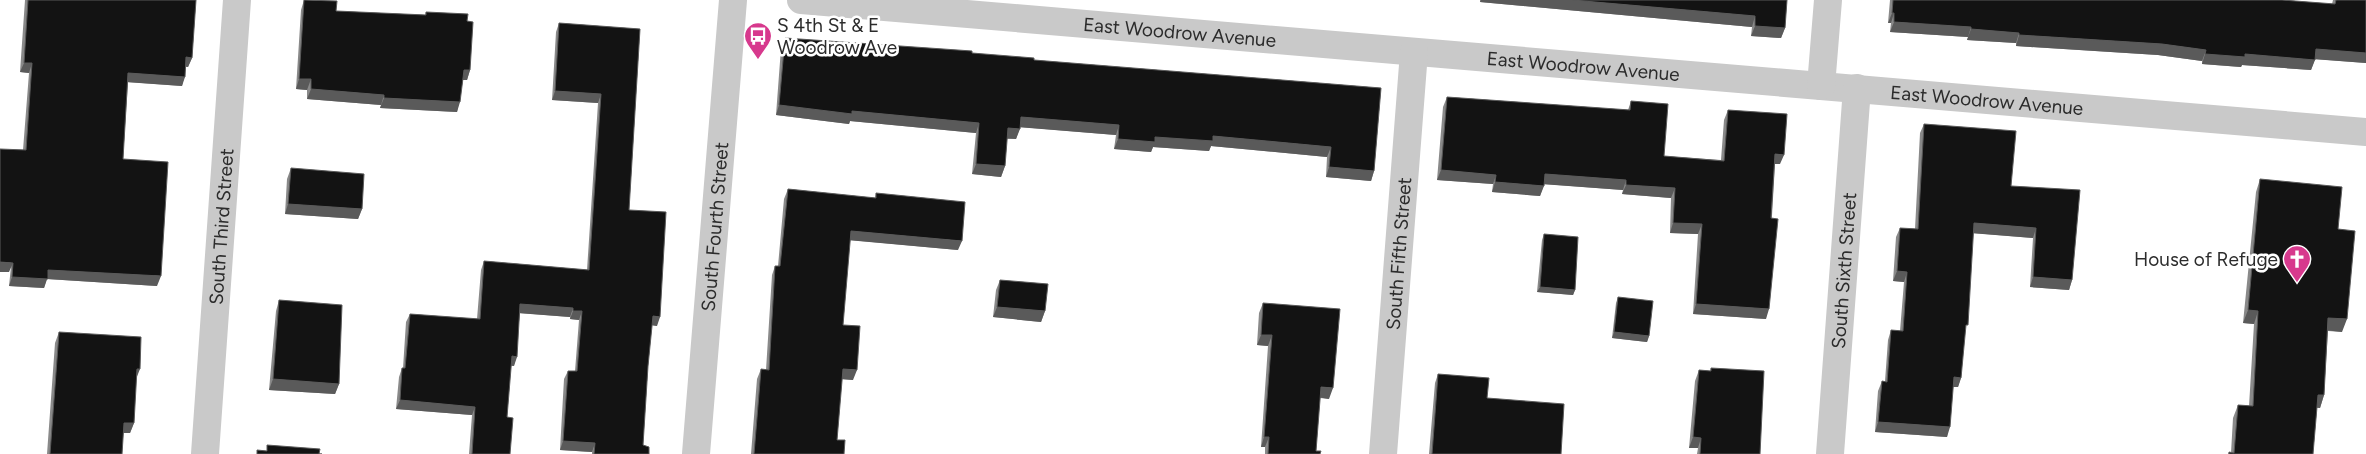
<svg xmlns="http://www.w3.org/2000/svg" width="2366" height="454" font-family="Figtree,sans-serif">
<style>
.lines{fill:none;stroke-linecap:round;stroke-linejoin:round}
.minor{stroke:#c9c9c9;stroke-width:28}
.wall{fill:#898989}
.shaded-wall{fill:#5a5a5a}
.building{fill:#131313;stroke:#5a5a5a}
.labels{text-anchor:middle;stroke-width:5;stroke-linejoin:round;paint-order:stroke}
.poi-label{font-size:19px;fill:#2c2c2c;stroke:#fff;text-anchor:start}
.street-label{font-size:19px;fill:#2c2c2c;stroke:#fff}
</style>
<rect width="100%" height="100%" fill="#fff"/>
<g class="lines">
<!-- minor -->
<g class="minor">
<path id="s1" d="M801,0L2366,132"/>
<path d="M1821,86L1828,0"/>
<path id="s2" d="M205,454L237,0"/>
<path id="s3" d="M696,454L733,0"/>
<path id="s4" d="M1383,454L1414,52"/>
<path id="s5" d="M1830,454L1857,88"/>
</g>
</g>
<!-- wall -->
<path class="wall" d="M25,0H196L192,58L188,67H186L182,86L128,82L123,159L157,286L47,279L44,288L9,286L23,150L29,73L20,72Z
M304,0L336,11L425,15L426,12L467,21L470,70L467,80H463L457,112L380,108L381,105L307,99V90L296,89L301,10Z
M1480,0H1787L1785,28L1781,38L1751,36L1752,27L1480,2Z
M1890,0H2282L2332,4L2333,0H2366V63L2315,59L2311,70L2242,65L2241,67L2202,64V61L2158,55L2016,46V43L1967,40L1968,37L1890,32L1891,23H1888Z
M559,23L640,29L629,210L657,326L652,325L648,366L643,445L649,454H592V452L560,450L564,379L568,371H575L579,320L570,319V317L520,313L514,366H511L507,417L510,454H469L472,415L396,409L399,377L402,368H403L406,322L410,314L477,319L481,270L484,261L587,270L598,103L552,100L556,32Z
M785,38L972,53L1034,60L1381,88L1374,171L1371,181L1326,177L1327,157L1211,146L1209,151L1153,147L1151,152L1114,149L1116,135L1020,127L1016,139H1007L1005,166L1001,177L972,174L976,133L850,121L849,124L776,115L781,48Z
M1447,97L1628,110L1631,101L1664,156L1721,160L1724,120L1728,110L1780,164H1775L1766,319L1693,314L1698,234L1670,233L1671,198L1622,194L1623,190L1544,184L1540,196L1492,192L1493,184L1437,180L1443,107Z
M1924,124L2011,186L2072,280L2069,290L2030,287L2033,238L1973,233L1961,378L1958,387H1953L1947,437L1875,432L1878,391L1882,381H1885L1888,340L1891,330L1900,331L1904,282L1893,281L1896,237L1900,228L1915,229L1920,133Z
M291,168L362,209L358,219L285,214L287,179Z
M2260,179L2338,229L2342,332L2328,331L2324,395L2320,408H2317L2313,454H2228L2229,452L2231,453L2233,418L2238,405L2249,406L2254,324L2243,323L2256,192Z
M788,189L875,198L876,193L958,250L850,240L843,325L853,380L842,379L837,440L844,454H751L757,379L761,369L766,370L772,275L775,266H778L784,199Z
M1544,234L1575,290L1573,295L1537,292L1542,240Z
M1000,280L1045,311L1041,322L993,317L996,290Z
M1618,297L1649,336L1647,342L1612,338L1616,303Z
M279,300L339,384L335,394L269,390L276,311Z
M1263,303L1329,399L1320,398L1316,451L1320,454H1265V447H1261L1268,346L1257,345L1259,313Z
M59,332L136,379L134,423L130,433H123L122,454H47L55,343Z
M1711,368L1760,454H1697L1698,448H1689L1695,381L1699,370L1710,371Z
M1438,374L1487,398L1561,454H1429L1435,383Z"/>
<!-- shaded-wall -->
<path class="shaded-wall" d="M1481,0H1572L1755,16L1752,27L1480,2Z
M1892,13H1894L1891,23H1888Z
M1894,22L1971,27L1968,37L1890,32Z
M1755,26L1785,28L1781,38L1751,36Z
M1971,29L2019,33L2016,43L1967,40Z
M2019,35L2162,44L2206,50L2202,61L2158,55L2016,46Z
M2316,49L2366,53V63L2312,59Z
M2205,54H2245L2315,60L2311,70L2242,65L2241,67L2202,64Z
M186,57L192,58L188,67L183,66Z
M24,63H32L29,73L20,72Z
M464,70H470L467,80H460Z
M128,73L185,77L182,86L125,82Z
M299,79H311L307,90L296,89Z
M311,89L384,95L381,105L307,99Z
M555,91L601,94L598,103L552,100Z
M384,98L460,102L457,112L380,108Z
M779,105L852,111L979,123L976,133L850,121L849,124L776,115Z
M1021,117L1119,125L1116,135L1017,127Z
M1008,128L1020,129L1016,139L1005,138Z
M1213,136L1331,147L1327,157L1211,146L1209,151L1153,147L1151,152L1114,149L1118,139L1155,137Z
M1775,154L1784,155L1780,164H1772Z
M976,164L1005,166L1001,177L972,174Z
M1329,167L1374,171L1371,181L1326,177Z
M1441,170L1496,175L1493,184L1437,180Z
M1545,174L1626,180L1623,190L1541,184Z
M1495,182L1544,186L1540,196L1492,192Z
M1626,185L1675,188L1671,198L1622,194Z
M288,204L362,209L358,219L285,214Z
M1673,223L1702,224L1698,234L1670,233Z
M1974,223L2036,228L2033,238L1970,233Z
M851,231L962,241L958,250L847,240Z
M0,262L13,263L9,272H0Z
M48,270L161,276L157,286L47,279L44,288L9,286L12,277Z
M1897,271L1907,272L1904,282L1893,281Z
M2033,277L2072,280L2069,290L2030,287Z
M1540,287L1575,290L1573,295L1537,292Z
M520,304L573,308L570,317L517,313Z
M1696,304L1769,309L1766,319L1693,314Z
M997,307L1045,311L1041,322L993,317Z
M2248,310L2258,311L2254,324L2243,323Z
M573,311H582L579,320L570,319Z
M653,316L660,317L657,326L650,325Z
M2328,318L2347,319L2342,332L2324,330Z
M1614,332L1649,336L1647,342L1612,338Z
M1261,335H1272L1268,346L1257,345Z
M512,356L517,357L514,366L509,365Z
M137,369H140L136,379Z
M843,369L857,370L853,380L840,379Z
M1954,377L1961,378L1958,387H1950Z
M273,379L339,384L335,394L269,390Z
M1321,387L1333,388L1329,399L1317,397Z
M2318,395H2324L2320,408L2314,407Z
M400,400L475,407L472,415L396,409Z
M1878,422L1950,427L1947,437L1875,432Z
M124,423H134L130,433H120Z
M1264,437H1269L1265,447H1261Z
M1693,437L1701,438L1698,448H1689Z
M563,441L595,443L592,452L560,450Z"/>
<!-- building -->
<path class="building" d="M28,0H196L192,58L186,57L185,77L128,73L123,159L168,162L161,276L48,270V279L12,277L13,263L0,262V149L26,150L32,63H24Z
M304,0L337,1L336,11L426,15V12L468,14L467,21L473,22L470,70H464L460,102L384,98V95L311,89V79H299Z
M1572,0H1787L1785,28L1755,26V16Z
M1893,0H2282L2335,4L2336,0H2366V53L2316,49L2315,60L2245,54V57L2205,54L2206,50L2162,44L2019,35V33L1971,29V27L1894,22V13H1892Z
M559,23L640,29L629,210L666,212L660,317L653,316L648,366L643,445L649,447V454H594L595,443L563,441L568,371H577L582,311H573V308L520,304L517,357L512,356L507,417L513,418L510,454H472L475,407L400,400L402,368H405L410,314L480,319L484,261L589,270L601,94L555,91Z
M785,38L972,51V53L1034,58V60L1381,88L1374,171L1329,167L1331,147L1213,136V141L1155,137V142L1118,139L1119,125L1021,117L1020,129L1008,128L1005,166L976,164L979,123L852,111V114L779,105Z
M1447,97L1630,110L1631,101L1668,104L1664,156L1724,161L1728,110L1787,114L1784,155L1775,154L1771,218L1778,219L1769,309L1696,304L1702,224L1673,223L1675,188L1626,185V180L1545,174L1544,186L1495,182L1496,175L1441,170Z
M1924,124L2016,131L2011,186L2080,190L2072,280L2033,277L2036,228L1974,223L1968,325H1966L1961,378L1954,377L1950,427L1878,422L1882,381L1887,382L1891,330L1903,331L1907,272L1897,271L1900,228L1918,229Z
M291,168L364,174L362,209L288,204Z
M2260,179L2342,187L2338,229L2355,231L2347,319L2328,318L2324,395H2318L2313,454H2229V452L2234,453L2238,405L2253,406L2258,311L2248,310Z
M788,189L876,198V193L965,202L962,241L851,231L843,325L860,326L857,370L843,369L837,440H845L844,454H754L761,369L769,370L775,266H780Z
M1544,234L1578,237L1575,290L1540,287Z
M1000,280L1048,284L1045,311L997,307Z
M1618,297L1653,301L1649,336L1614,332Z
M279,300L342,305L339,384L273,379Z
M1263,303L1340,309L1333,388L1321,387L1316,451H1321L1320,454H1268L1269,437H1264L1272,335H1261Z
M59,332L141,337L140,369H137L134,423H124L122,454H50Z
M1711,368L1764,371L1760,454H1700L1701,438L1693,437L1699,370L1711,371Z
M1438,374L1489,378L1487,398L1564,404L1561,454H1432Z
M267,445L320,449L319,454H322H257V450L267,451Z"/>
<!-- icons -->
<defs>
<g id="bus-pin" transform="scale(1.4375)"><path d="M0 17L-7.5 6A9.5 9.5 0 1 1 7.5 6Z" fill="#d7398d" stroke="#fff"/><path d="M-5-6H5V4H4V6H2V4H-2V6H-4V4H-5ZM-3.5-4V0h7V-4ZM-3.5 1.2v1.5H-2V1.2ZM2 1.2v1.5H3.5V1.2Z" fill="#fff"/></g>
<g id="church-pin" transform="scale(1.4375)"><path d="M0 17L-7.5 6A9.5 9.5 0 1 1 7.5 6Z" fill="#d7398d" stroke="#fff"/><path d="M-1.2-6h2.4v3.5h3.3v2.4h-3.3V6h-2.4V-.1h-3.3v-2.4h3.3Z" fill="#fff"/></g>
</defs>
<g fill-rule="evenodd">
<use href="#bus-pin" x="758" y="36"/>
<use href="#church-pin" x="2297" y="259"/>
</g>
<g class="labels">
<!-- poi labels -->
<g class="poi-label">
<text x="777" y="32">S 4th St &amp; E<tspan x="777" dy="22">Woodrow Ave</tspan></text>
<text x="2278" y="266" text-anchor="end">House of Refuge</text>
</g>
<!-- street labels -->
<g class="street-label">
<text dy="7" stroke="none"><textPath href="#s1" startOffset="380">East Woodrow Avenue</textPath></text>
<text dy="7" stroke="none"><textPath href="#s1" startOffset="785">East Woodrow Avenue</textPath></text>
<text dy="7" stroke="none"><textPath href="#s1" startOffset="1190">East Woodrow Avenue</textPath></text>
<text dy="7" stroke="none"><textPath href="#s2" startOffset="228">South Third Street</textPath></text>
<text dy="7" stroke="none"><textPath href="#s3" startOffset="228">South Fourth Street</textPath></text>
<text dy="7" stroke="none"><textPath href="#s4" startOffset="201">South Fifth Street</textPath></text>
<text dy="7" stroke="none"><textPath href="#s5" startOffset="184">South Sixth Street</textPath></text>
</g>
</g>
</svg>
